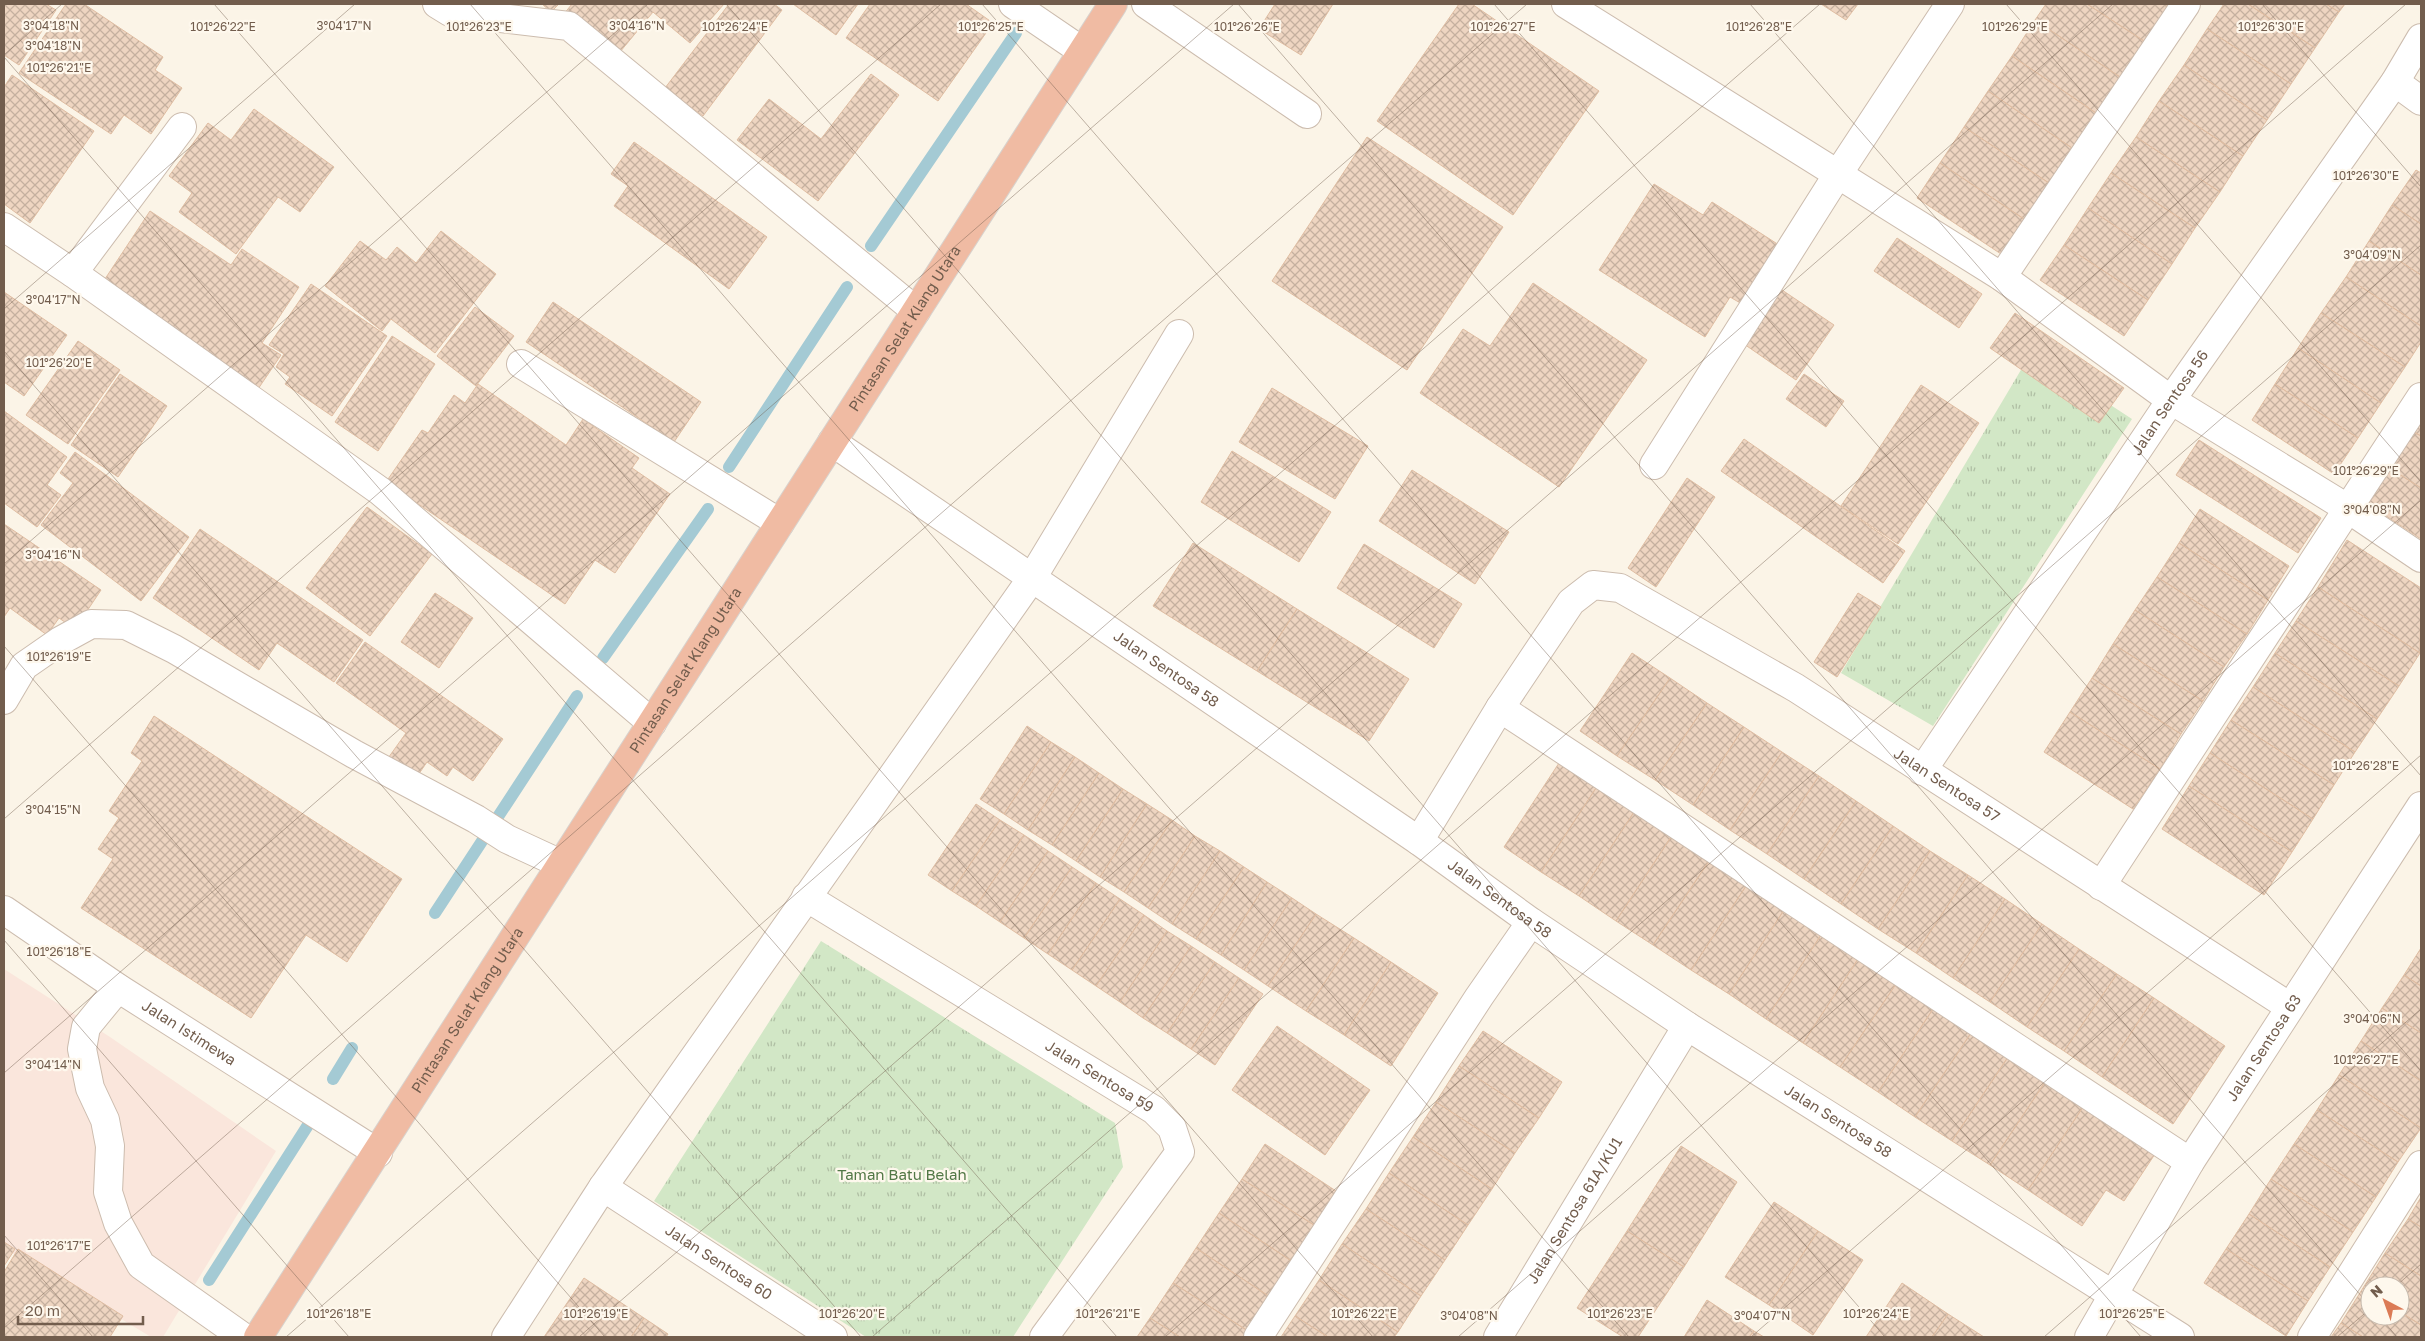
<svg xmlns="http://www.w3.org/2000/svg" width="2425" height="1341" font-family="'Golos Text',sans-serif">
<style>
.commercial{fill:#fae6dc}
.grass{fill:url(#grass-tufts)}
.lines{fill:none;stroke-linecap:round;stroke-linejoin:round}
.stream{stroke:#a4cad4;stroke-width:12}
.building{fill:url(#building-cross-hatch);stroke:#dfbda2}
.minor-casing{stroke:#ccbcae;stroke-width:30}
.highway-casing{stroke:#d8d2cd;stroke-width:30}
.minor{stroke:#fff;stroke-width:28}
.highway{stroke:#f0bba3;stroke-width:28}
.ticks{fill:none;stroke:#725d4d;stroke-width:1;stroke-opacity:0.45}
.labels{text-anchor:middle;stroke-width:4.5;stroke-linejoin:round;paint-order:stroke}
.street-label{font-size:15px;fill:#725d4d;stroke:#fef8ed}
.park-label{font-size:15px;fill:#527846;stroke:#fef8ed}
.ticks-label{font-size:12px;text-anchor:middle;fill:#725d4d;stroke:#fef8ed;stroke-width:4.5;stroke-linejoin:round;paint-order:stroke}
</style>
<defs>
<pattern id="grass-tufts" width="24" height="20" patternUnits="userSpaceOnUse" patternTransform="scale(1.25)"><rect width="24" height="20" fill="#d2e7c6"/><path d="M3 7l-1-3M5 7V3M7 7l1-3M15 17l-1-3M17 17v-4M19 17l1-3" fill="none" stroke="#afbea3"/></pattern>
<pattern id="building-cross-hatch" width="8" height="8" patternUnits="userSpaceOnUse" patternTransform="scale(1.25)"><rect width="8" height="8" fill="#eed5c1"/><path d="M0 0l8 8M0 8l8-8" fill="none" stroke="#c5b09f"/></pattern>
</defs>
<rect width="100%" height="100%" fill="#fbf4e7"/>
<!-- commercial -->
<path class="commercial" d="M4,969L110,1037L276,1151L163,1337H151L4,1248Z"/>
<!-- grass -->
<path class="grass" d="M2031,353L2132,419L1933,726L1841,673Z
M821,941L1115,1123L1123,1167L1013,1337H866L654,1201Z"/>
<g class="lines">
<!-- stream -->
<path class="stream" d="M871,246L1016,33
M729,467L847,287
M603,658L708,509
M435,913L577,696
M333,1079L352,1048
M209,1280L310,1122"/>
</g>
<!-- building -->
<path class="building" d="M4,4H46L56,10L19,65L4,55Z
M66,4H84L163,57L155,70L182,88L151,134L124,115L111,134L19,73Z
M542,4H559L551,12Z
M572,4H724L690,43L653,12L615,58L563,15Z
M729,4H774L782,10L703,116L665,88Z
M793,4H858L836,35Z
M870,4H966L993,23L938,101L846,38Z
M1275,4H1333L1301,55L1259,29Z
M1459,4H1472L1599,91L1513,215L1377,121Z
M1821,4H1858L1846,20Z
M2046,4H2087L2144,41L2120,77L2035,20Z
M2087,4H2164L2168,6L2144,41Z
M2224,4H2248L2315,48L2291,84L2207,29Z
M2248,4H2326L2339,12L2315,48Z
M2326,4H2345L2339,12Z
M2035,20L2120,77L2096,113L2012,56Z
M2207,29L2291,84L2267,120L2184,65Z
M2012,56L2096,113L2072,148L1988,91Z
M2184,65L2267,120L2243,156L2159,101Z
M871,74L899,95L818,201L737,140L769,99L821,139Z
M12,75L94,131L30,223L4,204V87Z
M1988,91L2072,148L2049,183L1964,127Z
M2159,101L2243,156L2220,192L2136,137Z
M254,109L334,167L300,212L278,197L236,254L179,212L192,193L169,176L208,123L231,140Z
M1964,127L2049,183L2024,219L1940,163Z
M1367,137L1503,227L1407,370L1272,281Z
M2136,137L2220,192L2195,228L2111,173Z
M634,142L767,237L729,289L614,206L628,186L611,174Z
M1940,163L2024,219L2001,254L1917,198Z
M2416,170L2421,173V224L2392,205Z
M2111,173L2195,228L2172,264L2088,208Z
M1654,184L1703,215L1712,202L1779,245L1742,304L1730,297L1705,337L1599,270Z
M2392,205L2421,224V275L2369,241Z
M2088,208L2172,264L2148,300L2064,245Z
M150,211L231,265L242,249L299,287L262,343L281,355L256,392L99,288Z
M441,231L496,274L435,353L391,319L382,331L325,286L360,241L386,260L397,247L416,263Z
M1897,238L1982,294L1959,328L1874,271Z
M2369,241L2421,275V326L2346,277Z
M2064,245L2148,300L2124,336L2040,280Z
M2346,277L2421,326V342L2405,367L2321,313Z
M1533,283L1647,360L1559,487L1420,393L1463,329L1490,346Z
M311,284L387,336L332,416L285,384L290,377L276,367L284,354L269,345Z
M1782,290L1834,325L1796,380L1744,344Z
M4,292L67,335L24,396L4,382Z
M553,302L701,402L674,442L526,342Z
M475,307L514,336L476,386L437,356Z
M2015,313L2124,388L2099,423L1990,348Z
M2321,313L2405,367L2381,403L2298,348Z
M392,336L435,364L378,451L335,422Z
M78,341L120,370L68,444L26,415Z
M2298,348L2381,403L2358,438L2275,384Z
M120,374L167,406L118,477L71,445Z
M1804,374L1844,401L1826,427L1786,399Z
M478,384L566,445L583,419L639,458L632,468L670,494L615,573L595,560L565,604L386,482L422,430L428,433L454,395L465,403Z
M2275,384L2358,438L2334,474L2252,420Z
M1921,385L1979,423L1898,544L1841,506Z
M1272,388L1368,446L1335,499L1239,442Z
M4,411L67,457L47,485L61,495L37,527L4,503Z
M2421,421V436L2414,432Z
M2414,432L2421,436V488L2391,469Z
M1744,439L1905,551L1883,583L1721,471Z
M2199,440L2321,518L2298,553L2176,475Z
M1232,451L1331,512L1299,562L1201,502Z
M75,452L189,537L141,601L41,525L73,483L60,473Z
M2391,469L2421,488V539L2368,504Z
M1412,470L1509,532L1475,584L1379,521Z
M1687,478L1715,497L1656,587L1628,568Z
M367,507L432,554L370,636L306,588Z
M2200,509L2289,566L2268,600L2179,543Z
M4,524L101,590L75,629L59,618L47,635L10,608L4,617Z
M200,529L363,640L334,682L277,643L259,670L153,598Z
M2347,540L2421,588L2420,653L2318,587Z
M1193,543L1297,609L1257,671L1153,606Z
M2179,543L2268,600L2247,634L2157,577Z
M1364,544L1462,604L1434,648L1337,588Z
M2157,577L2247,634L2224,667L2135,610Z
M2318,587L2420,653L2399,686L2296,621Z
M435,593L473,618L439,668L401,642Z
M1858,593L1881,607L1837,677L1814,662Z
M1297,609L1409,679L1369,741L1257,671Z
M2135,610L2224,667L2203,701L2113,644Z
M2296,621L2399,686L2377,719L2275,653Z
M365,642L503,739L473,781L453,767L447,776L427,762L414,781L386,761L406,733L336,683Z
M2113,644L2203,701L2181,734L2092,678Z
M1632,653L1670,678L1617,756L1580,731Z
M2275,653L2377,719L2355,752L2253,687Z
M1670,678L1707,703L1655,780L1617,756Z
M2092,678L2181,734L2160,769L2070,712Z
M2253,687L2355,752L2334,785L2231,720Z
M1707,703L1744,727L1693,805L1655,780Z
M2070,712L2160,769L2133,809L2044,752Z
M154,716L402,879L347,962L306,935L251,1018L81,908L113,859L98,849L119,818L109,811L142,761L131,753Z
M2231,720L2334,785L2313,819L2210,753Z
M1027,726L1051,742L1004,814L980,799Z
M1744,727L1782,752L1730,830L1693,805Z
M1051,742L1075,757L1028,830L1004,814Z
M1782,752L1819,776L1767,854L1730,830Z
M2210,753L2313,819L2292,852L2189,786Z
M1075,757L1099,773L1052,845L1028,830Z
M1559,763L1596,788L1541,872L1504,847Z
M1099,773L1123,789L1076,861L1052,845Z
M1819,776L1856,801L1804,879L1767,854Z
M2189,786L2292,852L2264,895L2162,829Z
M1596,788L1634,812L1579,896L1541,872Z
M1123,789L1147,804L1100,877L1076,861Z
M1856,801L1893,826L1841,904L1804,879Z
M976,804L1000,820L952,891L928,875Z
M1147,804L1172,820L1124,892L1100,877Z
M1634,812L1671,837L1616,921L1579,896Z
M1000,820L1024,835L976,906L952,891Z
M1172,820L1195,836L1148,908L1124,892Z
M1893,826L1930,851L1878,929L1841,904Z
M1024,835L1048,851L1000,922L976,906Z
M1195,836L1220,851L1172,924L1148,908Z
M1671,837L1709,861L1653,945L1616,921Z
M1048,851L1072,867L1024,938L1000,922Z
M1220,851L1244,867L1196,939L1172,924Z
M1930,851L1968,875L1916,953L1878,929Z
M1709,861L1746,886L1691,970L1653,945Z
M1072,867L1096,883L1048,954L1024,938Z
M1244,867L1267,882L1221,955L1196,939Z
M1968,875L2005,899L1953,978L1916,953Z
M1267,882L1292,898L1244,970L1221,955Z
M1096,883L1120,899L1072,970L1048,954Z
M1746,886L1784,910L1729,994L1691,970Z
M1292,898L1316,914L1268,986L1244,970Z
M1120,899L1144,915L1096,986L1072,970Z
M2005,899L2042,924L1990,1002L1953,978Z
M1784,910L1821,935L1766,1019L1729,994Z
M1316,914L1354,938L1306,1011L1268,986Z
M1144,915L1167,931L1120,1002L1096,986Z
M2042,924L2079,949L2027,1027L1990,1002Z
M1167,931L1191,946L1143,1018L1120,1002Z
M1821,935L1858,959L1803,1043L1766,1019Z
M1354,938L1391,962L1344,1035L1306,1011Z
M1191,946L1215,962L1167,1033L1143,1018Z
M2421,948V986L2404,975Z
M2079,949L2117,974L2064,1051L2027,1027Z
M1858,959L1896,984L1840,1067L1803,1043Z
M1215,962L1239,978L1191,1049L1167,1033Z
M1391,962L1438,993L1391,1066L1344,1035Z
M2117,974L2154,998L2102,1077L2064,1051Z
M2404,975L2421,986V1033L2382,1008Z
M1239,978L1263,994L1215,1065L1191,1049Z
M1896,984L1933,1009L1878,1092L1840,1067Z
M2154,998L2225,1046L2173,1124L2102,1077Z
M2382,1008L2421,1033V1081L2361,1041Z
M1933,1009L1971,1033L1915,1117L1878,1092Z
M1277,1026L1370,1090L1325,1155L1232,1090Z
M1483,1031L1562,1082L1539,1118L1459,1066Z
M1971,1033L2008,1057L1952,1141L1915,1117Z
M2361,1041L2421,1081V1128L2339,1075Z
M2008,1057L2045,1082L1990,1165L1952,1141Z
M1459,1066L1539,1118L1515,1153L1436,1102Z
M2339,1075L2421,1128L2398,1162L2317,1110Z
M2045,1082L2083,1107L2028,1190L1990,1165Z
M1436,1102L1515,1153L1492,1189L1413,1137Z
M2083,1107L2155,1154L2124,1201L2106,1190L2082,1226L2028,1190Z
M2317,1110L2398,1162L2376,1197L2294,1144Z
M1413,1137L1492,1189L1468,1225L1389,1173Z
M1265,1144L1339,1193L1317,1227L1242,1179Z
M2294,1144L2376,1197L2353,1232L2271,1179Z
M1681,1146L1737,1182L1684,1267L1627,1231Z
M1389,1173L1468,1225L1445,1260L1366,1209Z
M1242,1179L1317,1227L1293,1262L1219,1213Z
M2271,1179L2353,1232L2330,1267L2249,1214Z
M2421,1197V1227L2408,1219Z
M1774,1202L1818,1231L1769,1305L1725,1277Z
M1366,1209L1445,1260L1421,1296L1342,1244Z
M1219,1213L1293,1262L1270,1297L1196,1248Z
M2249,1214L2330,1267L2308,1301L2226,1249Z
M2408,1219L2421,1227V1276L2385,1253Z
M1627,1231L1684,1267L1638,1337H1623L1577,1308Z
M1818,1231L1863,1260L1813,1335L1769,1305Z
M4,1242L15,1249L4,1266Z
M1342,1244L1421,1296L1398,1332L1319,1280Z
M1196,1248L1270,1297L1248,1331L1173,1283Z
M18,1249L123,1316L110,1337H4V1272Z
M2226,1249L2308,1301L2286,1336L2204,1283Z
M2385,1253L2421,1276V1325L2400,1312V1286H2370V1292L2363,1288Z
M584,1278L644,1318L631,1337H544Z
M1319,1280L1398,1332L1394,1337H1328L1295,1316Z
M1173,1283L1248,1331L1244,1337H1180L1150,1318Z
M1902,1283L1948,1314L1932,1337H1866Z
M2363,1288L2370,1292V1316H2400V1312L2421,1325V1337H2363L2341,1323Z
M1707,1300L1754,1331L1749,1337H1684Z
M1948,1314L1984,1337H1932Z
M1295,1316L1328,1337H1281Z
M644,1318L668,1334L666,1337H631Z
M1150,1318L1180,1337H1137Z
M2341,1323L2363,1337H2331Z
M1754,1331L1764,1337H1749Z"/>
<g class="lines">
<!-- minor casing -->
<g class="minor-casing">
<g id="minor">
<path d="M437,4L450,12L569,26L916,311"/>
<path d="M1013,4L1082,51"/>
<path d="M1146,4L1307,114"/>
<path d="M1566,4L2002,277L2171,400L2347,508L2421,558"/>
<path d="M2395,82L2421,101"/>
<path d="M4,227L73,273L380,491L652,723"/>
<path d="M73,273L182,127"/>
<path d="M2002,277L2186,4"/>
<path d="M521,364L780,523"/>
<path id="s1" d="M832,442L1419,841L1531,922L1687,1026L2180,1337"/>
<path d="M1654,465L1838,174L1950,4"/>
<path d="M4,700L24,666L60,641L91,624L126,625L174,649L354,754L476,819L507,839L561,864"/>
<path d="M1500,708L2190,1162"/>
<path id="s2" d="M1922,771L2171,400L2395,82L2421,38"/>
<path id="s3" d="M1419,841L1500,708L1571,602L1593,585L1620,588L1796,688L2290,1007"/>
<path d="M2101,886L2421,397"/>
<path id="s4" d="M806,897L1154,1110L1172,1128L1180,1152L1044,1337"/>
<path id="s5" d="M4,910L118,988L378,1153"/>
<path d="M118,988L86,1027L82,1049L90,1088L105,1120L110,1146L108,1192L118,1223L141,1265L243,1337"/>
<path id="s6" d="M603,1187L833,1337"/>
<path d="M506,1337L603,1187L1032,578L1179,334"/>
<path d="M1258,1337L1479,997L1531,922"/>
<path id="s7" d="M1498,1337L1687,1026"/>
<path id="s8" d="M2089,1337L2190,1162L2421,806"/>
<path d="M2312,1337L2421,1165"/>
</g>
</g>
<!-- highway casing -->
<g class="highway-casing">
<g id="highway">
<path id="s9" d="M258,1337L1113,4"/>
</g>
</g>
<!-- minor -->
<use href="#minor" class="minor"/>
<!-- highway -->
<use href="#highway" class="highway"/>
</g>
<!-- ticks -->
<path class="ticks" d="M214,4L1373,1337M470,4L1629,1337M726,4L1885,1337M982,4L2141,1337M1238,4L2370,1306M1494,4L2421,1071M1750,4L2421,776M2006,4L2421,482M2262,4L2421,187M4,55L62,4M4,57L1117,1337M4,309L355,4M4,351L861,1337M4,564L648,4M4,646L605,1337M4,819L941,4M4,940L349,1337M4,1073L1234,4M4,1235L93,1337M2396,1286L2421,1264M2379,1316L2397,1337M4,1328L1527,4M286,1337L1820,4M579,1337L2113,4M872,1337L2406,4M1165,1337L2421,245M1458,1337L2421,500M1751,1337L2421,755M2044,1337L2421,1009M2337,1337L2370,1309"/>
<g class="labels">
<!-- street labels -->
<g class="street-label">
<text dy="5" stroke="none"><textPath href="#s9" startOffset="1198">Pintasan Selat Klang Utara</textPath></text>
<text dy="5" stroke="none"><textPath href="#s2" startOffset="444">Jalan Sentosa 56</textPath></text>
<text dy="5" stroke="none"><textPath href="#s1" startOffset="404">Jalan Sentosa 58</textPath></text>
<text dy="5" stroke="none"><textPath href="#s9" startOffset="792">Pintasan Selat Klang Utara</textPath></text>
<text dy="5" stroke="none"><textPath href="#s3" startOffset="720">Jalan Sentosa 57</textPath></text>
<text dy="5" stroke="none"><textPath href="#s1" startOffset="809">Jalan Sentosa 58</textPath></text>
<text dy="5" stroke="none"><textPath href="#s9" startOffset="388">Pintasan Selat Klang Utara</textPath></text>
<text dy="5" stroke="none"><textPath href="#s5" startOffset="222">Jalan Istimewa</textPath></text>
<text dy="5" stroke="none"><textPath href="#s8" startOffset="338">Jalan Sentosa 63</textPath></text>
<text dy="5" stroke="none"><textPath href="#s4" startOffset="344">Jalan Sentosa 59</textPath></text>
<text dy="5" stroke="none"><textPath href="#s1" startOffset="1214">Jalan Sentosa 58</textPath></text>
<text dy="5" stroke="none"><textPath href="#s7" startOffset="148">Jalan Sentosa 61A/KU1</textPath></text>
<text dy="5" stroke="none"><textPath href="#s6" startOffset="138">Jalan Sentosa 60</textPath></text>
</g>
<!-- park labels -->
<g class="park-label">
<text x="902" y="1180">Taman Batu Belah</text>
</g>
</g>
<g class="ticks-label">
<text x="51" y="30">3°04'18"N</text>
<text x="344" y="30">3°04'17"N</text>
<text x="637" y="30">3°04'16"N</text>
<text x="2271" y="31">101°26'30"E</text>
<text x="223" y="31">101°26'22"E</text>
<text x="479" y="31">101°26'23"E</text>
<text x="735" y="31">101°26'24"E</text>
<text x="991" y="31">101°26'25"E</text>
<text x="1247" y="31">101°26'26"E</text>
<text x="1503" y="31">101°26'27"E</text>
<text x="1759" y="31">101°26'28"E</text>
<text x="2015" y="31">101°26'29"E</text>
<text x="53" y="50">3°04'18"N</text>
<text x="59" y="72">101°26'21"E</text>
<text x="2366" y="180">101°26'30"E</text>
<text x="2372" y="259">3°04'09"N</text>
<text x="53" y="304">3°04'17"N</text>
<text x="59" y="367">101°26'20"E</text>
<text x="2366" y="475">101°26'29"E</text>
<text x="2372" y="514">3°04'08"N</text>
<text x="53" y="559">3°04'16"N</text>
<text x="59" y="661">101°26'19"E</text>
<text x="2366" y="770">101°26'28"E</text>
<text x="53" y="814">3°04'15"N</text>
<text x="59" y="956">101°26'18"E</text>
<text x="2372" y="1023">3°04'06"N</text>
<text x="2366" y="1064">101°26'27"E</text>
<text x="53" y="1069">3°04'14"N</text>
<text x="59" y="1250">101°26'17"E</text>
<text x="339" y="1318">101°26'18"E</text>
<text x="596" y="1318">101°26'19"E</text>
<text x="852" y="1318">101°26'20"E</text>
<text x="1108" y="1318">101°26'21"E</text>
<text x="1364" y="1318">101°26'22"E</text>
<text x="1620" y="1318">101°26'23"E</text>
<text x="1876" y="1318">101°26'24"E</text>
<text x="2132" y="1318">101°26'25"E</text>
<text x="1469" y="1320">3°04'08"N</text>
<text x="1762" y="1320">3°04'07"N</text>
</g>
<!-- border -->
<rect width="2425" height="1341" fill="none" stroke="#725d4d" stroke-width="10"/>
<!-- north arrow -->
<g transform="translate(2385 1301) rotate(319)"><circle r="24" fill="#fef8ed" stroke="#c6baad"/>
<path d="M0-4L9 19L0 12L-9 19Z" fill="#db7b56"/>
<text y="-8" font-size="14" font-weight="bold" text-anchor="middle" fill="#725d4d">N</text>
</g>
<!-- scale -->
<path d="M18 1316v8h125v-8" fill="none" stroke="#725d4d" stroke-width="2.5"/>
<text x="25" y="1316" font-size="15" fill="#725d4d" stroke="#fef8ed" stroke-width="4" paint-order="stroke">20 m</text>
</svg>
